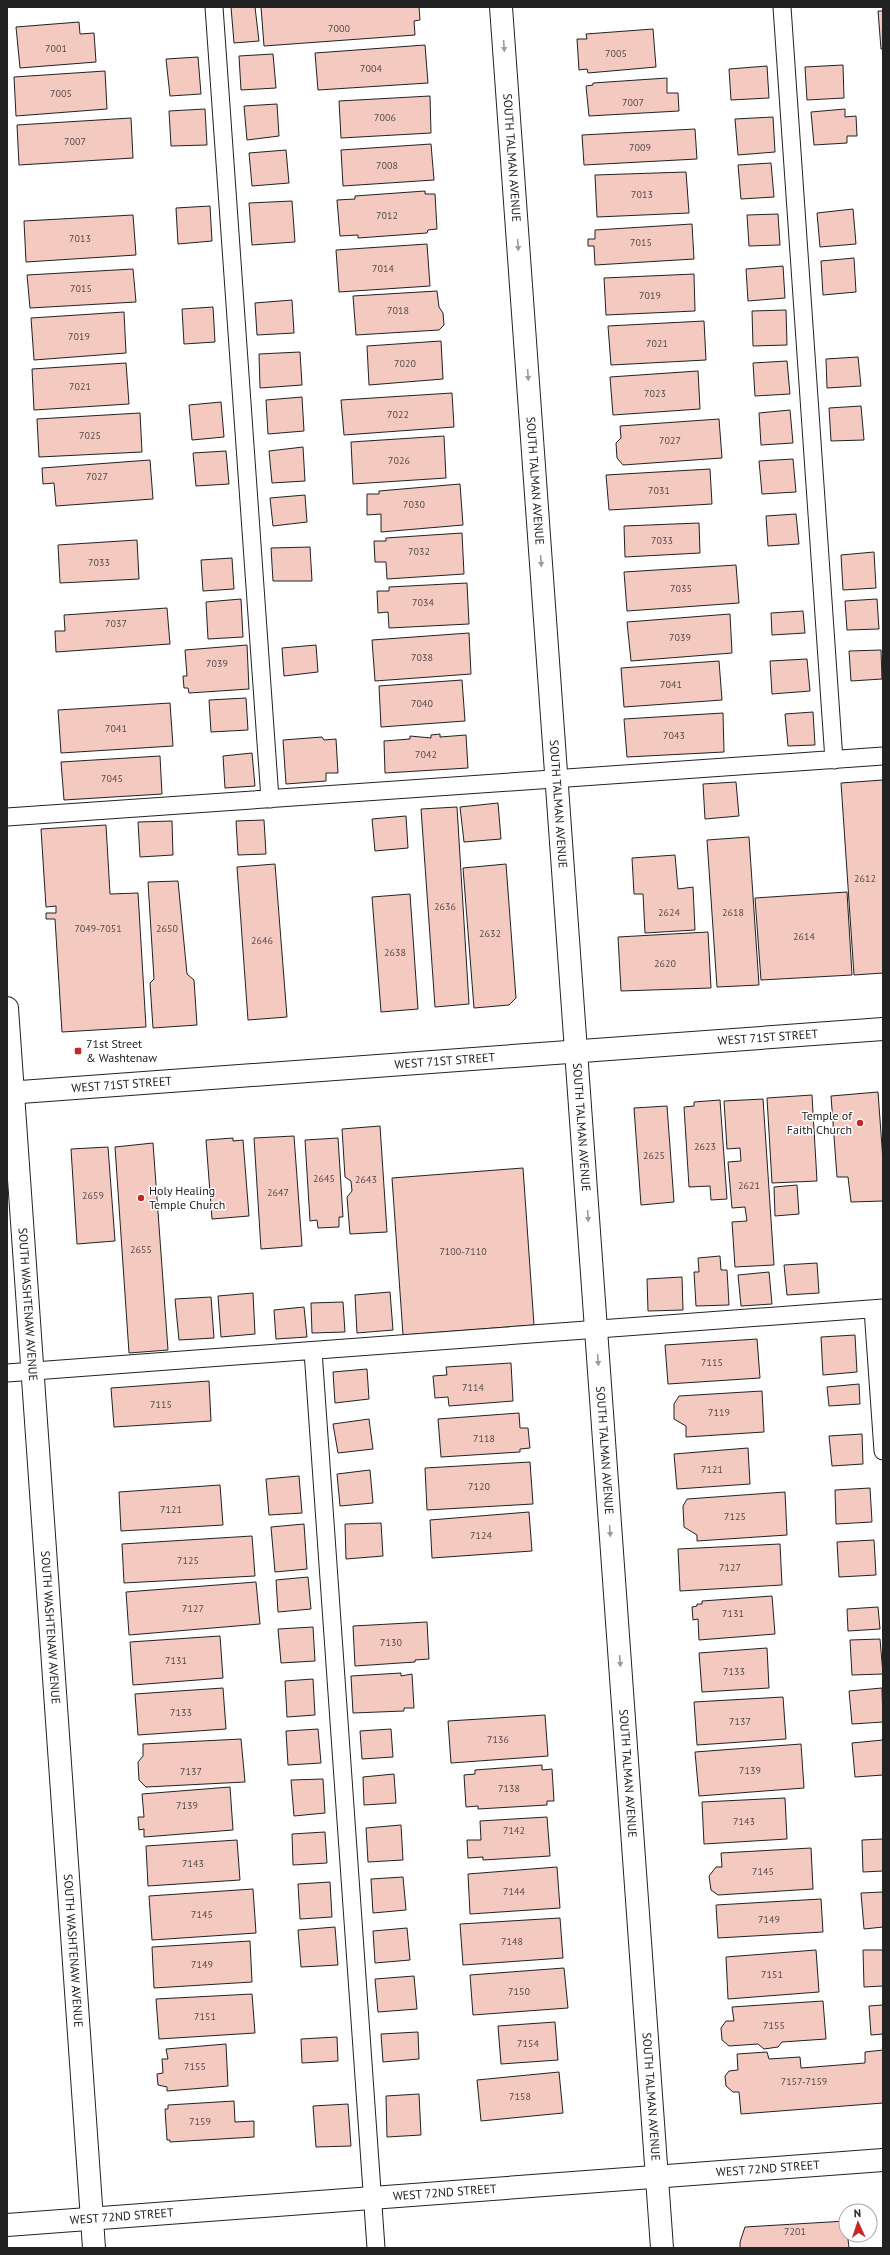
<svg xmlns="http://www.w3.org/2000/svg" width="890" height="2255" font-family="'PT Sans',sans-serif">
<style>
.building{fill:#f3c9c0;stroke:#222}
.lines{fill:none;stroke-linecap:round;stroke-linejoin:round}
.lane-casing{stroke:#222;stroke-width:19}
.street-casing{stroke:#222;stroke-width:24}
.secondary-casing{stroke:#222;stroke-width:24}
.lane{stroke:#fff;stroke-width:17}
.street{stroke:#fff;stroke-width:22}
.secondary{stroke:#fff;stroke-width:22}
.oneway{fill:#9c9c9c}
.poi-dot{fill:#c62828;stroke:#fff;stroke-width:1.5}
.labels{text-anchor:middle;stroke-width:3;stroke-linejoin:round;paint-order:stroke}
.number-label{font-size:10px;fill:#564c4a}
.street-label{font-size:12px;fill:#222;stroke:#fff}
.poi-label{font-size:12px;fill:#222;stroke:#fff;text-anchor:start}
</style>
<rect width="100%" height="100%" fill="#fff"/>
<!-- building -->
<path class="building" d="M231,7H255L259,41L234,43Z
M261,7H419L420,20L414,21L415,35L264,46Z
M878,11H883V49H881Z
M79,22L80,34L94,33L96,62L20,68L16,27Z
M653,29L656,67L588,73L587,69L579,70L577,39H587L586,34Z
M425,45L428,83L318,90L315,53Z
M273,54L276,88L241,90L239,56Z
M198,57L201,94L170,96L166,59Z
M843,65L844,98L807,100L805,67Z
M767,66L769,98L731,100L729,69Z
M105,71L107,109L16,116L14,77Z
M667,78V93H678L679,111L589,116L586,86L593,85V83Z
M430,96L431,133L341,138L339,101Z
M277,104L279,136L247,140L244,106Z
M205,109L207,145L171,146L169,111Z
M845,109V117L856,116L857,136H847V143L814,145L811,112Z
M773,117L775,152L738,155L735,119Z
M131,118L133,158L19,165L17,125Z
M695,129L697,159L584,165L582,135Z
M431,144L434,180L343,186L341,150Z
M286,150L289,183L252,186L249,153Z
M771,163L774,197L741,199L738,165Z
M686,172L689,213L597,217L595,175Z
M425,191V194H435L437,229L428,230L427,233L358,238V235L340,236L337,200L355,199V196Z
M292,201L295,242L252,245L249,203Z
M210,206L212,241L178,244L176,208Z
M853,209L856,244L820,247L817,213Z
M778,214L780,245L749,246L747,215Z
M133,215L136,255L26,262L24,221Z
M692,224L694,259L595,265L594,246H588V239H595V230Z
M427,244L430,286L339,292L336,250Z
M854,258L856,292L823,295L821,261Z
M783,266L785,298L748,301L746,269Z
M133,269L136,302L30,308L27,275Z
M694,274L695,311L606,315L604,278Z
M437,291L439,307L443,313L444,325L439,330L356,335L353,296Z
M292,300L294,333L257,335L255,303Z
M213,307L215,342L184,344L182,309Z
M786,310L787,345L753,346L752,311Z
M124,312L126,353L34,360L31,318Z
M704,321L706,360L611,365L608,326Z
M441,341L443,379L369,385L367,346Z
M300,352L302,385L260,388L259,354Z
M858,357L861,386L827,388L826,359Z
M787,361L790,394L755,396L753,363Z
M126,363L129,404L34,410L32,369Z
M698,371L700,409L613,415L610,377Z
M452,393L454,427L344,435L341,400Z
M302,397L304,431L268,434L266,400Z
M221,402L224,437L192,440L189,405Z
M861,406L864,440L831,441L829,408Z
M790,410L793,443L761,445L759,413Z
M140,413L142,452L39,457L37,419Z
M719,419L722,458L623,465L617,458L616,443L621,438L620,426Z
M444,436L446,478L353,484L351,442Z
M303,447L305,481L272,483L269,451Z
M226,451L229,484L196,486L193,453Z
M793,459L796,492L762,494L759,461Z
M150,460L153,499L56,506L54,483L43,484L42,468Z
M710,469L712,504L609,510L606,475Z
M460,484L463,525L381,532V514L367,515V494H379V491Z
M305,495L307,522L273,526L270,498Z
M796,514L799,544L768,546L766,516Z
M699,523L700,553L625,557L624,526Z
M462,533L464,574L387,579L386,562H375L374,541H386V538Z
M137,540L139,579L60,583L58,545Z
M310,547L312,581H273L271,548Z
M874,552L876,588L843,590L841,555Z
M232,558L234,589L203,591L201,560Z
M736,565L739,603L627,611L624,572Z
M467,583L469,624L389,628L388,612L378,613L377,591H389V587Z
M241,599L243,637L208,639L206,602Z
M877,599L879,629L847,630L845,601Z
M167,608L170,644L56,652L55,631H65L64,615Z
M803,611L805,633L772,635L771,613Z
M730,614L732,653L631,661L627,622Z
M469,633L471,674L375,681L372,640Z
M247,645L249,689L189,693L188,688H184L183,676H187L185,650Z
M316,645L318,672L284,676L282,648Z
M881,650L882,679L851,681L849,651Z
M807,659L810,691L772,694L770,661Z
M719,661L722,700L624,707L621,668Z
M462,680L465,721L381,727L379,686Z
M246,698L248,730L211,732L209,700Z
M170,703L173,746L61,753L58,710Z
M813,712L815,745L788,746L785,714Z
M723,713L724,752L627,757L624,719Z
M440,734V737L466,735L468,768L385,773L384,741L410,739V736L431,738V735Z
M322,737L324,740L336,739L338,773H326V781L286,784L283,740Z
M252,753L255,786L225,788L223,756Z
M160,756L162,794L64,800L61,762Z
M883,780V973L854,975L841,783Z
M736,782L739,816L705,819L703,784Z
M498,803L501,839L464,842L460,807Z
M457,807L469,1004L435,1007L421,809Z
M406,816L408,848L375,851L372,819Z
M264,820L266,854L238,855L236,821Z
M172,821L173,855L140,857L138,822Z
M106,825L110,894L138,893L146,1027L62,1032L55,919H46V913H56V906L46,907L41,829Z
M749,837L759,985L717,987L707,840Z
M675,855L678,889L693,887L695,930L645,933L643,894H634L632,858Z
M275,864L287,1017L248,1020L237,867Z
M506,864L516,998L509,1005L474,1008L463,868Z
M178,881L187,974L194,980L197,1025L153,1028L150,983L154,979L148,882Z
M847,892L852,975L761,980L755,898Z
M410,894L418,1009L381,1012L372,897Z
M708,932L711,988L621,991L618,937Z
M878,1092L883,1161V1201L851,1202L848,1177H837L831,1096Z
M812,1095L817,1181L772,1183L767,1098Z
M763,1099L774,1265L735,1267L732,1222L747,1221L745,1207L732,1208L728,1162L741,1161L740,1148L727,1149L724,1101Z
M720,1100L727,1199L711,1200L710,1186L689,1187L684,1107L694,1106V1102Z
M667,1106L674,1202L641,1205L634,1108Z
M380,1126L387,1232L350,1234L347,1197L352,1191L351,1181L345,1177L342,1129Z
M294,1136L302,1246L261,1249L254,1138Z
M233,1138V1141L243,1140L249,1216L212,1219L206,1140Z
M338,1138L343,1217H339V1227L318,1228L317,1220L310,1221L305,1140Z
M153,1143L168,1350L129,1353L115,1147Z
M108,1147L115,1241L77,1244L71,1149Z
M523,1168L534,1325L403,1335L392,1178Z
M797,1185L799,1214L775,1216L774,1187Z
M720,1256L721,1270H727L729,1305L696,1306L694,1272H699L698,1258Z
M817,1263L819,1293L787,1295L784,1265Z
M769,1272L772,1304L741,1306L738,1275Z
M682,1277L683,1310L648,1311L647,1279Z
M390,1292L393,1330L357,1333L355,1295Z
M253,1293L255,1334L221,1337L218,1296Z
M211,1297L214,1338L179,1340L175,1299Z
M343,1302L345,1332L312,1333L311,1303Z
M304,1307L307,1337L276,1339L274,1310Z
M855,1335L857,1372L823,1375L821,1337Z
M757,1339L760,1378L668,1384L665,1345Z
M511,1363L513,1401L449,1406L448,1397L435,1398L433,1376L447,1375L446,1367Z
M367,1369L369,1399L335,1403L333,1372Z
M209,1381L211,1421L114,1427L111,1388Z
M859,1384L860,1404L829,1406L827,1387Z
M762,1391L764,1432L686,1437V1426L674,1419V1404L679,1396Z
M519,1413L520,1428H528L530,1448L520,1449V1452L441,1457L438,1419Z
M369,1419L373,1449L338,1453L333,1424Z
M862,1434L863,1464L832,1466L829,1436Z
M748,1448L750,1484L677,1489L674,1454Z
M530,1462L533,1504L427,1510L425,1468Z
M370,1470L373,1503L340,1506L337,1474Z
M299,1476L302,1513L269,1515L266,1479Z
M220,1485L223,1525L121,1531L119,1492Z
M870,1488L872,1522L836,1524L835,1490Z
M785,1492L787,1535L697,1541V1535L684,1527L683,1506L687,1499Z
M529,1512L532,1551L432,1558L430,1520Z
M381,1523L383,1556L346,1559L345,1524Z
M304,1524L307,1569L275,1572L271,1527Z
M252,1536L255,1576L124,1583L122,1544Z
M874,1540L876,1575L839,1577L837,1542Z
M780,1544L782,1585L680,1591L678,1549Z
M308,1577L311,1609L278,1612L276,1580Z
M256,1582L260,1624L129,1635L126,1592Z
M772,1596L775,1634L699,1640L698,1619L693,1620L692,1607L697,1606V1604H702V1601Z
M878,1607L880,1629L848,1631L847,1609Z
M427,1622L429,1659L415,1660V1662L355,1666L353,1626Z
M313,1627L315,1661L281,1663L278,1629Z
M220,1636L223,1678L133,1685L130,1642Z
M880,1639L883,1674L852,1675L850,1640Z
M767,1648L769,1688L702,1692L699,1653Z
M401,1673V1676L412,1674L414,1708H404V1711L353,1713L351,1676Z
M313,1679L315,1715L287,1717L285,1681Z
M223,1688L226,1729L138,1735L135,1694Z
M882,1688L883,1722L852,1724L849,1691Z
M783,1697L786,1739L697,1745L694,1702Z
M545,1715L548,1756L451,1763L448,1721Z
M318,1729L321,1763L288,1765L286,1731Z
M391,1729L393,1757L362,1759L360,1731Z
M241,1739L245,1782L146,1787L139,1780L138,1762L143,1756V1744Z
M883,1740V1775L855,1777L852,1743Z
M801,1744L804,1788L699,1796L695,1752Z
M542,1765V1770L552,1769L554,1801H547V1805L478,1809V1806L466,1807L464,1775L475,1774V1770Z
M394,1774L396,1803L364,1805L363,1777Z
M323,1779L325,1813L294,1816L291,1780Z
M230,1787L233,1830L144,1837V1829L139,1830L138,1817H144L142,1794Z
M785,1798L787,1839L704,1844L702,1802Z
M547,1817L550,1856L483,1860V1857L468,1858L467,1840H481L480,1821Z
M401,1825L403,1860L368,1862L366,1828Z
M325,1832L327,1863L293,1865L292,1834Z
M883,1839V1871L863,1872L862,1840Z
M237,1840L240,1880L148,1886L146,1846Z
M811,1848L813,1889L718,1895L711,1890L709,1876L716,1867H722L721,1853Z
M557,1867L560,1908L470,1914L468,1874Z
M403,1877L406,1910L373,1913L371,1879Z
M330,1882L332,1917L300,1919L298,1884Z
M253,1889L256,1933L152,1940L149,1896Z
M883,1892V1927L864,1929L861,1893Z
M821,1899L823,1932L718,1938L716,1905Z
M560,1918L563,1958L463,1965L460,1924Z
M335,1927L338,1965L301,1967L298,1930Z
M407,1928L410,1960L375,1963L373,1931Z
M250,1941L252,1982L154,1988L152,1947Z
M816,1950L819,1992L728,1999L726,1957Z
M863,1950H883V1986L864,1987Z
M564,1968L568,2008L473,2015L470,1975Z
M414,1976L417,2009L378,2012L375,1979Z
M252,1994L255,2033L159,2039L156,1999Z
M823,2001L826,2039L782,2042L778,2047L764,2049L758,2044L729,2046L722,2040L721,2028L726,2021H734L732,2007Z
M883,2005V2034L871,2035L869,2006Z
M555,2022L558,2060L501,2064L498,2026Z
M418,2032L419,2059L383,2062L381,2034Z
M337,2037L338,2061L302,2063L301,2039Z
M226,2044L228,2086L167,2091V2087L158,2085L157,2074L163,2073L162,2059H168L166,2049Z
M883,2050V2103L741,2114L739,2092H733L726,2086L725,2076L729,2071L738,2070L737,2054L767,2052L769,2059L800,2057L801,2068L865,2063V2052Z
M559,2072L563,2113L481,2121L477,2080Z
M419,2094L421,2135L387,2137L386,2096Z
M234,2101L235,2122L254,2121V2137L170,2142V2140H167L165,2109H168V2105Z
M348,2104L351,2146L316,2147L313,2106Z
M846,2221L849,2248H740V2242L745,2227Z"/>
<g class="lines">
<!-- lane casing -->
<g class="lane-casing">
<path id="lane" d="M214,7L270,799
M782,7L834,760
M7,817L883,756
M873,1309L883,1451
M313,1351L376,2248
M7,1373L883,1308"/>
</g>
<!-- street casing -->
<g class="street-casing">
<g id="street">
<path id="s1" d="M501,7L662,2248"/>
<path id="s2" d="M7,1008L94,2248"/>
<path id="s3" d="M7,2225L883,2160"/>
</g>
</g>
<!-- secondary casing -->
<g class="secondary-casing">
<g id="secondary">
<path id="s4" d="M7,1093L883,1029"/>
</g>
</g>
<!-- lane -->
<use href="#lane" class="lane"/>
<!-- street -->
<use href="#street" class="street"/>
<!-- secondary -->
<use href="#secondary" class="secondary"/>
</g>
<!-- one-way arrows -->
<defs><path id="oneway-solid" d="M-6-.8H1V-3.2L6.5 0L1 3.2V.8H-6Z"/></defs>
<g class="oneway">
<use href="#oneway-solid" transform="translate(504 46) rotate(86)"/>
<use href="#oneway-solid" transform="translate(518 245) rotate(86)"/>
<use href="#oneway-solid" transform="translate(528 375) rotate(86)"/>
<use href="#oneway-solid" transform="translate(541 561) rotate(86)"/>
<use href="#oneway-solid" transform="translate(588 1216) rotate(86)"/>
<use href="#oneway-solid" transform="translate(598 1360) rotate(86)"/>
<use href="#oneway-solid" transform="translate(610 1531) rotate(86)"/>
<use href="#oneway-solid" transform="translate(620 1661) rotate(86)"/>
</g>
<!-- markers -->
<g class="poi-dot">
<rect x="74" y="1047" width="8" height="8" rx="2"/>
<circle cx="860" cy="1123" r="4"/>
<circle cx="141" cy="1198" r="4"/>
</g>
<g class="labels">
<!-- number labels -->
<g class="number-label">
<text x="339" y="32">7000</text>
<text x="56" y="52">7001</text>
<text x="616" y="57">7005</text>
<text x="371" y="72">7004</text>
<text x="61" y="97">7005</text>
<text x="633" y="106">7007</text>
<text x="385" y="121">7006</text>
<text x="75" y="145">7007</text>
<text x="640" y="151">7009</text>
<text x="387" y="169">7008</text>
<text x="642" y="198">7013</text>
<text x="387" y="219">7012</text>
<text x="80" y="242">7013</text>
<text x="641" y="246">7015</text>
<text x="383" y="272">7014</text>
<text x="81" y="292">7015</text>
<text x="650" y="299">7019</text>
<text x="398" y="314">7018</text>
<text x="79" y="340">7019</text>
<text x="657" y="347">7021</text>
<text x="405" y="367">7020</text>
<text x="80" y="390">7021</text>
<text x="655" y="397">7023</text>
<text x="398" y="418">7022</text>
<text x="90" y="439">7025</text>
<text x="670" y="444">7027</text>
<text x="399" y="464">7026</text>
<text x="97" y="480">7027</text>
<text x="659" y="494">7031</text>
<text x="414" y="508">7030</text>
<text x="662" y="544">7033</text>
<text x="419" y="555">7032</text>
<text x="99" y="566">7033</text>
<text x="681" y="592">7035</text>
<text x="423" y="606">7034</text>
<text x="116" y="627">7037</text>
<text x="680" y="641">7039</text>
<text x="422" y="661">7038</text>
<text x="217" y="667">7039</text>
<text x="671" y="688">7041</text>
<text x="422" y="707">7040</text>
<text x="116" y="732">7041</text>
<text x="674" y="739">7043</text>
<text x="426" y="758">7042</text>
<text x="112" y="782">7045</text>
<text x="865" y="882">2612</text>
<text x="445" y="910">2636</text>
<text x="669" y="916">2624</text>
<text x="733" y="916">2618</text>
<text x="98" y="932">7049-7051</text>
<text x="167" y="932">2650</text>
<text x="490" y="937">2632</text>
<text x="804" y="940">2614</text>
<text x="262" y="944">2646</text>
<text x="395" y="956">2638</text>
<text x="665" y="967">2620</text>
<text x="705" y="1150">2623</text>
<text x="654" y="1159">2625</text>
<text x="324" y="1182">2645</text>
<text x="366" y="1183">2643</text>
<text x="749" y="1189">2621</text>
<text x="278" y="1196">2647</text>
<text x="93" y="1199">2659</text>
<text x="141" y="1253">2655</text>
<text x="463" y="1255">7100-7110</text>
<text x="712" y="1366">7115</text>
<text x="473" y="1391">7114</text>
<text x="161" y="1408">7115</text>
<text x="719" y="1416">7119</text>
<text x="484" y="1442">7118</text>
<text x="712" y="1473">7121</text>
<text x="479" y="1490">7120</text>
<text x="171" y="1513">7121</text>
<text x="735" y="1520">7125</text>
<text x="481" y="1539">7124</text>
<text x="188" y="1564">7125</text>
<text x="730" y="1571">7127</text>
<text x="193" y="1612">7127</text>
<text x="733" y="1617">7131</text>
<text x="391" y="1646">7130</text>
<text x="176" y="1664">7131</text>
<text x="734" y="1675">7133</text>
<text x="181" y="1716">7133</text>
<text x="740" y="1725">7137</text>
<text x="498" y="1743">7136</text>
<text x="750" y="1774">7139</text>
<text x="191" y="1775">7137</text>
<text x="509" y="1792">7138</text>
<text x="187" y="1809">7139</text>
<text x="744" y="1825">7143</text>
<text x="514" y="1834">7142</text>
<text x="193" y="1867">7143</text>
<text x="763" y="1875">7145</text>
<text x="514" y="1895">7144</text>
<text x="202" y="1918">7145</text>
<text x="769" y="1923">7149</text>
<text x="512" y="1945">7148</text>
<text x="202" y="1968">7149</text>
<text x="772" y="1978">7151</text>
<text x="519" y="1995">7150</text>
<text x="205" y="2020">7151</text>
<text x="774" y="2029">7155</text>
<text x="528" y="2047">7154</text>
<text x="195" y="2070">7155</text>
<text x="804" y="2085">7157-7159</text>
<text x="520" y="2100">7158</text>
<text x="200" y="2125">7159</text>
<text x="795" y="2235">7201</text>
</g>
<!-- street labels -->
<g class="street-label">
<text dy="4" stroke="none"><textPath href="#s1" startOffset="151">SOUTH TALMAN AVENUE</textPath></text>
<text dy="4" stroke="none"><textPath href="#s1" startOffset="475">SOUTH TALMAN AVENUE</textPath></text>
<text dy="4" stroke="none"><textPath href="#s1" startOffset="799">SOUTH TALMAN AVENUE</textPath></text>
<text dy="4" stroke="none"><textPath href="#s4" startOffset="763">WEST 71ST STREET</textPath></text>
<text dy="4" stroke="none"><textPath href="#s4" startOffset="439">WEST 71ST STREET</textPath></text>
<text dy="4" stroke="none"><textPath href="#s4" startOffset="115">WEST 71ST STREET</textPath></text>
<text dy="4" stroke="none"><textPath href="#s1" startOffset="1123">SOUTH TALMAN AVENUE</textPath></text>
<text dy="4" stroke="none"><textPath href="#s2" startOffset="297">SOUTH WASHTENAW AVENUE</textPath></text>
<text dy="4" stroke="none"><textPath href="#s1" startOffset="1447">SOUTH TALMAN AVENUE</textPath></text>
<text dy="4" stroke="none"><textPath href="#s2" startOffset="621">SOUTH WASHTENAW AVENUE</textPath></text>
<text dy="4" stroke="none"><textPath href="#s1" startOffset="1771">SOUTH TALMAN AVENUE</textPath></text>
<text dy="4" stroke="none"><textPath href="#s2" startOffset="945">SOUTH WASHTENAW AVENUE</textPath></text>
<text dy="4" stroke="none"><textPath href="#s1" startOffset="2095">SOUTH TALMAN AVENUE</textPath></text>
<text dy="4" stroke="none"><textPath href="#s3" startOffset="763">WEST 72ND STREET</textPath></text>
<text dy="4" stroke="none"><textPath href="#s3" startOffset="439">WEST 72ND STREET</textPath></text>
<text dy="4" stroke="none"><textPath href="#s3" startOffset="115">WEST 72ND STREET</textPath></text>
</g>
<!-- poi labels -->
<g class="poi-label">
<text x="86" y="1048">71st Street<tspan x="86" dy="14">&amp; Washtenaw</tspan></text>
<text x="852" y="1120" text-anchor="end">Temple of<tspan x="852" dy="14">Faith Church</tspan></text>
<text x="149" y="1195">Holy Healing<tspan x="149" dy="14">Temple Church</tspan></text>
</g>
</g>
<!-- border -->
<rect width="890" height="2255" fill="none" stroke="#222222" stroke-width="16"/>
<!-- north arrow -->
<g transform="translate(858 2223) rotate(357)"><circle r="19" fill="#ffffff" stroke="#a7a7a7"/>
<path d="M0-3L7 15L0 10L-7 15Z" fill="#c62828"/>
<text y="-6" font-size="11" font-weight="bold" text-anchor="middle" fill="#222222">N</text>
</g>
</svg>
